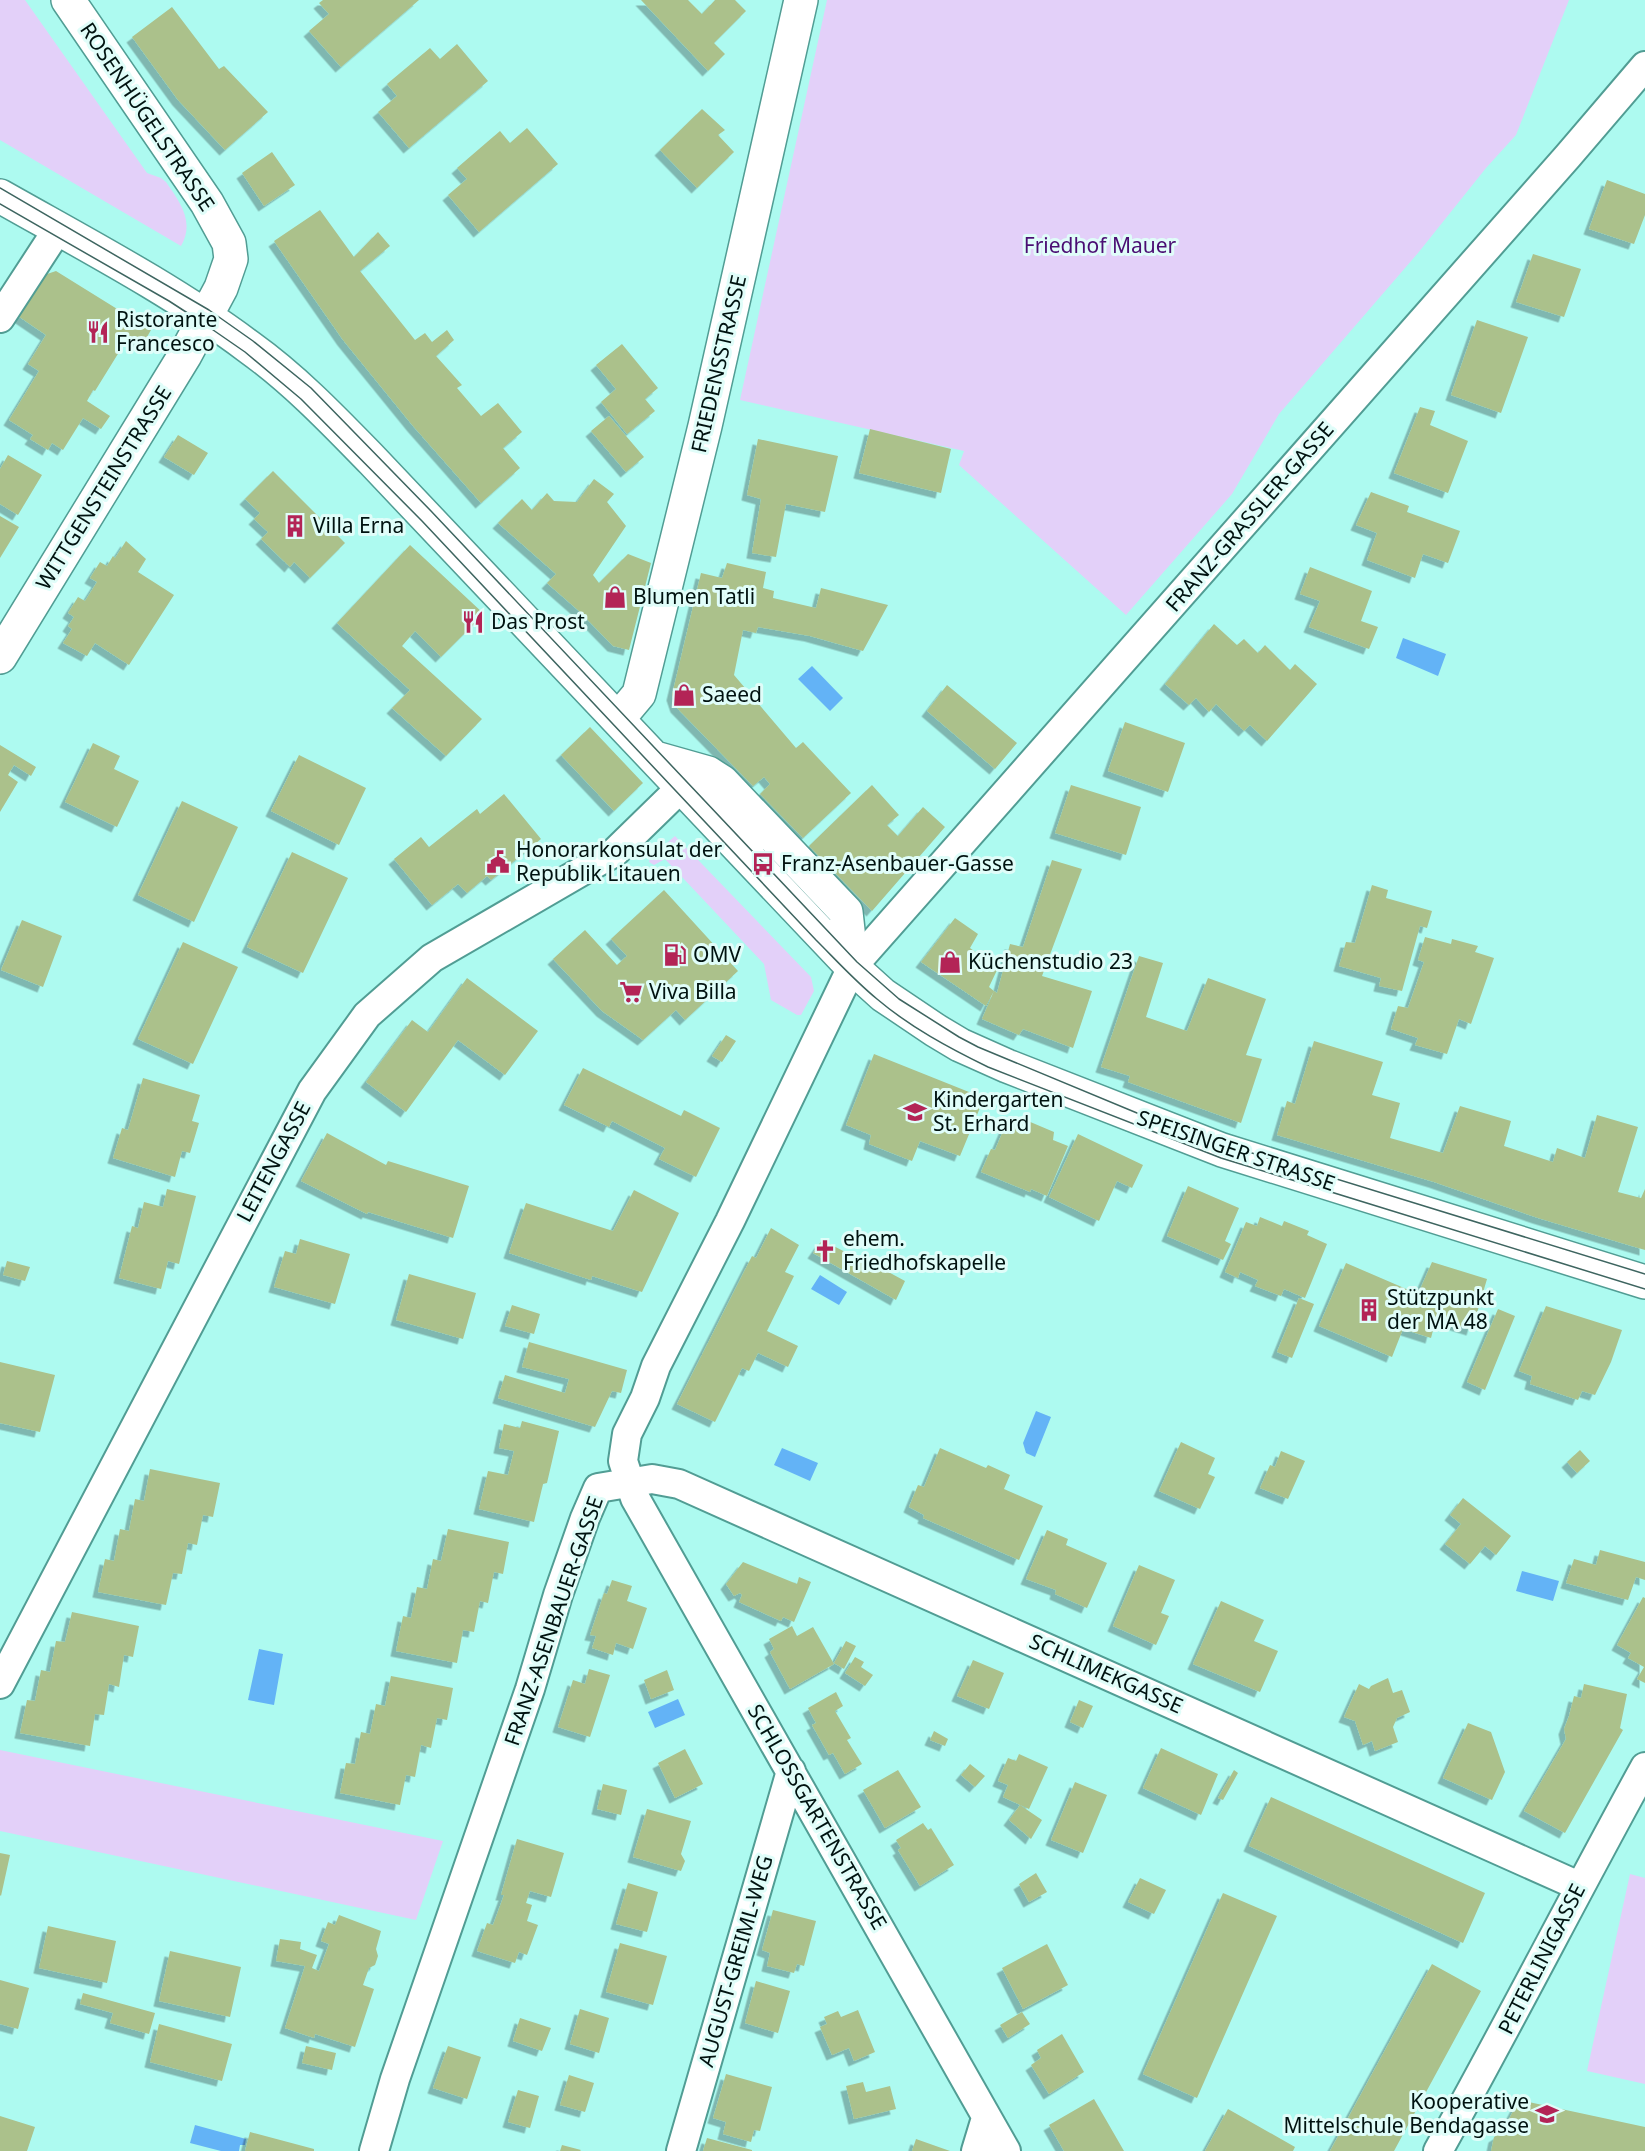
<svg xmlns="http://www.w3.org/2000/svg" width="1645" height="2151" font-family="'Noto Sans',sans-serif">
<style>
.green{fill:#e3d0f9}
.water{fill:#63b3f6}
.building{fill:#abc18b;filter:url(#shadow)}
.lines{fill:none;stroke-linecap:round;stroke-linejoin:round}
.street-casing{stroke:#519d94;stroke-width:32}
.secondary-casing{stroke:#519d94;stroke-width:36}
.street{stroke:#fff;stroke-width:28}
.secondary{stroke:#fff;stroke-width:33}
.tram{stroke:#3e6560;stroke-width:1.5}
.labels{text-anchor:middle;stroke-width:6;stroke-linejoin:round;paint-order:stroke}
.street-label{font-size:21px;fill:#001210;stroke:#e0fdf9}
.park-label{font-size:21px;fill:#4a0e73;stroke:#e0fdf9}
.poi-label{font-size:21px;fill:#001210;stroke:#e0fdf9;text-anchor:start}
</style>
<defs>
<filter id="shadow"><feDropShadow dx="-5.5" dy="5.5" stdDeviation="0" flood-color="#0004"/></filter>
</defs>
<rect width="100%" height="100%" fill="#adfaf0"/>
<!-- green -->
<path class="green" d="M0,0H25L147,173L161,178L166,182C180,202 195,222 181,246L0,140Z
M827,0H1569L1516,135L1486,168L1418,253L1279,414L1232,494L1126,615L959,465L964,451L740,400Z
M675,836L811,977L814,991L801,1015H797L771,1000L764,964L665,859L654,865L649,862L650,858Z
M0,1750L443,1841L416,1920L0,1831Z
M1630,1874L1645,1878V2084L1587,2071Z"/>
<!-- water -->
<path class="water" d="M1403,638L1446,654L1438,676L1396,658Z
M812,666L843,698L830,711L798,679Z
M820,1275L847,1292L839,1305L811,1289Z
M1036,1411L1051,1417L1035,1457L1026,1453L1023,1443Z
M782,1448L818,1463L810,1481L774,1465Z
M1522,1571L1559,1581L1553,1601L1516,1591Z
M259,1649L283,1654L274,1705L248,1700Z
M678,1699L685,1715L655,1728L648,1712Z
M195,2125L246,2139L245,2145H240L239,2151H221L190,2143Z"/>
<!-- building -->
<path class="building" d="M323,0H419L341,67L309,31L329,14L319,3Z
M641,0H688L702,14L715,0H735L746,11L714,43L725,54L708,71Z
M172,7L219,69L224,66L268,112L225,150L178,100L132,37Z
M457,44L488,81L409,148L378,112L397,96L387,84L430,48L440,59Z
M702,109L725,130L718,135L734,152L697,188L660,150Z
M527,128L558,164L479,232L448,195L467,179L457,168L500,131L510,143Z
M272,152L295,185L264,206L242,173Z
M1607,180L1645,194V215L1634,244L1589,229Z
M320,210L354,257L378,232L390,246L360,271L415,340L425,333L432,342L447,330L454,340L436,356L462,385L457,388L481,416L498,403L522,432L503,448L520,468L481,503L413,426L343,340L274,241Z
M1533,254L1581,269L1564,317L1516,302Z
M56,271L151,330L143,344L129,336L95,391L93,390L87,401L110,416L101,429L83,418L63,450L52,443L48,450L30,439L33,435L9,420L39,371L28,364L46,335L18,316L41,276Z
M1477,320L1528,337L1501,413L1451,395Z
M622,344L658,388L645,399L655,411L627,434L601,402L616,389L596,365Z
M1420,407L1435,411L1430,425L1468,441L1448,493L1394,473Z
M609,416L644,457L626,472L591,431Z
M870,429L951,449L941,493L859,473Z
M178,435L208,453L194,475L164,457Z
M758,439L838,456L825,512L786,504L776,557L752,553L761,499L747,495Z
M8,455L42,475L18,515L0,504V469Z
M273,471L345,543L310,578L294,562L290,567L261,539L268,532L254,519L260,513L245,499Z
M594,479L614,494L607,502L626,526L593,575L599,583L628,554L651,563L629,650L613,646L579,611L547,583L556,574L498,523L522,499L532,510L547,493L554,501L577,502Z
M1371,492L1409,506L1407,512L1460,531L1448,563L1423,554L1415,578L1367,560L1377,533L1356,525Z
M0,516L19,527L0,558Z
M126,541L146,559L138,572L174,595L129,665L95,643L87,656L63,643L72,629L68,626L74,617L68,613L78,597L85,601L97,582L90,578L100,562L107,566L113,556L115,558Z
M410,545L484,614L441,657L415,631L402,646L482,719L446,756L392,708L410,690L337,623Z
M727,563L766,572L763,588L774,591L773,598L816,608L821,588L888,605L863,651L810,636L758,627L756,633L743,630L734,675L796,748L803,742L851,793L803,838L760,794L770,784L764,777L753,786L676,707L672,695L701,573L722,578Z
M1310,567L1372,591L1361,621L1378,627L1369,649L1309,627L1320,601L1300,594Z
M1214,624L1237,645L1244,639L1258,653L1265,645L1290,670L1295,664L1317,684L1267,741L1250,725L1244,731L1216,704L1209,712L1196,698L1189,705L1165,684Z
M947,685L1017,743L995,769L927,711Z
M1125,722L1185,743L1168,792L1108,771Z
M590,727L643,783L614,811L561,755Z
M93,743L120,756L114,769L139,781L117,827L65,802Z
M0,745L36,767L31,776L14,765L8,775L18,782L0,812Z
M299,755L366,788L339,845L271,811Z
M872,785L899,815L887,825L898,836L923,807L945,827L872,911L809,846Z
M1071,785L1141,807L1126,855L1055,833Z
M504,794L541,839L491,880L487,876L467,893L458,884L432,905L394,859L421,837L429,847L477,809L480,814Z
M182,801L238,827L194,922L138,895Z
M292,852L348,878L303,973L247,947Z
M1052,860L1082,869L1042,976L1092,991L1073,1048L1023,1029L1019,1035L982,1019L994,991L997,993L1010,944L1023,947Z
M1372,885L1388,890L1386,898L1432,911L1427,928L1420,926L1402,991L1379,986L1381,978L1339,966L1346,942L1355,943Z
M664,890L738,971L685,1020L676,1010L643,1040L602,1011L553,959L585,930L617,965L627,956L611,939Z
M955,918L978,934L970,948L998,968L989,987L994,991L986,1006L921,962Z
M22,920L62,936L43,987L1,970Z
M1425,937L1451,944L1452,939L1478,946L1475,952L1494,958L1471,1024L1459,1019L1447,1054L1415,1045L1418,1038L1391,1029L1398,1006L1408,1008L1424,962L1418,960Z
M183,942L238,967L193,1064L138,1039Z
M1139,956L1163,963L1146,1017L1187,1031L1208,978L1266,999L1246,1055L1262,1059L1241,1123L1128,1082L1130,1076L1101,1067Z
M467,978L538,1031L505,1075L458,1040L406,1112L366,1082L412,1020L428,1032Z
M726,1035L736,1041L722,1062L712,1056Z
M1314,1041L1383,1062L1372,1095L1400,1103L1390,1138L1443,1153L1460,1106L1511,1121L1504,1146L1553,1162L1557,1148L1585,1158L1597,1115L1638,1127L1618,1192L1641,1198L1645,1189V1250L1538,1218L1434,1182L1277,1135L1287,1101L1295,1104Z
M874,1054L984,1098L960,1156L920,1141L912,1161L869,1144L871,1135L846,1125Z
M583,1068L681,1116L684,1110L720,1128L696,1177L659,1159L665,1148L612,1121L609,1127L564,1105Z
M143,1078L200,1095L192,1121L199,1123L190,1153L182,1151L175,1177L113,1158L122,1128L128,1130Z
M1009,1117L1026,1125L1028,1121L1054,1132L1053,1140L1068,1146L1047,1196L1031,1189L1030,1192L981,1172L991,1149L995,1150Z
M327,1133L386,1165L388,1161L469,1186L453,1238L368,1212L367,1214L301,1181Z
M1078,1134L1143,1165L1132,1188L1117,1181L1099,1221L1049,1197Z
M1188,1186L1239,1208L1225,1241L1231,1244L1223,1260L1167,1236Z
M167,1189L196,1196L179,1264L168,1261L161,1289L119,1278L132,1226L138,1228L144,1202L163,1207Z
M634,1190L679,1213L642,1292L592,1276L591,1280L509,1253L526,1203L613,1231Z
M1260,1217L1282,1226L1284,1221L1309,1231L1307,1235L1327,1244L1305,1298L1284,1289L1281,1296L1255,1286L1258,1280L1240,1272L1238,1278L1225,1272L1246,1222L1257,1226Z
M771,1228L799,1245L785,1272L794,1276L767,1331L798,1346L788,1367L758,1353L749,1371L742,1368L715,1422L677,1404L752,1256L756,1258Z
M300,1239L350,1254L335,1304L274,1287L285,1251L296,1254Z
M822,1240L880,1270L881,1268L905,1281L896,1300L813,1253Z
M7,1261L30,1267L25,1281L3,1275Z
M1432,1262L1487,1279L1472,1330L1436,1319L1431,1338L1403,1329L1392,1357L1319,1326L1346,1263L1418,1294Z
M409,1274L476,1293L463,1339L396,1320Z
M1299,1298L1314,1304L1292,1358L1277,1352Z
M512,1305L540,1314L534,1334L505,1326Z
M1546,1306L1622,1330L1611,1362L1595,1395L1582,1391L1578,1400L1530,1384L1532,1376L1519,1371Z
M1498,1309L1515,1316L1485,1390L1467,1382Z
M529,1342L627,1370L621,1393L612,1391L595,1427L498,1398L505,1375L565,1393L569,1379L522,1367Z
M0,1362L55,1375L40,1432L0,1423Z
M522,1421L559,1431L547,1483L543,1484L534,1522L479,1509L488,1471L508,1475L514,1451L499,1448L504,1424L520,1428Z
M1181,1442L1215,1458L1208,1474L1215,1477L1200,1509L1159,1491Z
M940,1448L986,1468L988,1465L1010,1475L1004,1489L1043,1506L1019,1560L923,1518L924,1515L909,1507L918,1485L924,1487Z
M1580,1450L1590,1461L1577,1473L1567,1462Z
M1281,1451L1305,1461L1288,1499L1260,1488L1270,1465L1275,1467Z
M150,1469L220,1483L213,1517L203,1515L197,1545L188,1543L182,1574L173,1573L166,1605L98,1592L105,1559L114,1561L120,1529L129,1531L135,1499L144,1501Z
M1463,1498L1511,1536L1496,1555L1485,1546L1470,1564L1445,1544L1461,1524L1450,1515Z
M448,1529L509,1542L503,1574L494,1572L488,1603L480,1601L474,1632L463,1630L457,1663L396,1651L403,1616L411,1618L417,1587L427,1589L433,1559L441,1561Z
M1047,1530L1068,1539L1066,1545L1107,1563L1087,1608L1055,1594L1056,1590L1026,1579Z
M1600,1550L1645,1562V1580L1636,1577L1628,1600L1566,1583L1574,1559L1596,1565Z
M743,1562L797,1584L799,1577L811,1582L794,1622L783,1617L781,1621L739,1602L742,1595L740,1593L734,1596L726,1584Z
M1139,1565L1175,1580L1161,1613L1169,1616L1156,1645L1113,1626Z
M612,1580L632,1586L627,1601L647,1608L633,1649L616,1643L613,1655L592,1648L596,1636L590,1635L604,1593L607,1594Z
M1643,1597L1645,1598V1683L1637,1679L1644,1667L1628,1658L1631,1653L1617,1645Z
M1221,1601L1264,1620L1254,1641L1278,1651L1260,1692L1193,1664Z
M72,1612L139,1626L133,1657L124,1655L119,1687L109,1684L104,1715L95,1714L90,1746L20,1733L27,1700L35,1701L41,1670L50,1672L56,1641L65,1642Z
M792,1626L797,1636L813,1627L834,1664L790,1689L770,1652L774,1649L769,1639Z
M846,1641L856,1646L844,1669L834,1663Z
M855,1657L864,1662L861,1667L873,1675L865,1686L845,1673Z
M973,1660L1004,1673L989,1709L957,1696Z
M589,1669L610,1675L590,1737L558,1727L573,1680L585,1684Z
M667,1670L674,1690L651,1699L644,1680Z
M391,1676L453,1688L447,1720L437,1718L431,1748L421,1745L415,1777L406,1775L400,1805L340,1793L346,1763L355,1764L361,1732L370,1734L376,1704L385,1706Z
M1388,1678L1393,1693L1402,1690L1410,1712L1397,1718L1393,1727L1398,1742L1375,1751L1372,1741L1363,1745L1355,1721L1344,1717L1359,1684L1369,1689L1371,1686Z
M1584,1684L1627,1694L1620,1728L1623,1730L1565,1833L1524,1811L1566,1739L1564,1729L1569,1716L1574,1696L1581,1698Z
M836,1692L843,1706L835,1711L851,1738L847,1740L862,1764L845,1774L833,1753L829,1755L812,1725L816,1723L808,1708Z
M1079,1700L1093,1706L1083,1728L1070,1722Z
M1468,1723L1491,1732L1505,1772L1492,1800L1443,1778Z
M934,1731L948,1739L945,1746L930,1740Z
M1161,1748L1218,1774L1201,1815L1143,1788Z
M685,1749L703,1784L675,1798L658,1763Z
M1019,1754L1048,1767L1029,1809L1003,1797L1008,1785L998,1781L1008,1758L1016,1761Z
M970,1764L985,1776L975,1787L961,1775Z
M898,1770L921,1807L885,1828L863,1790Z
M1234,1770L1238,1773L1223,1800L1218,1798Z
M1075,1782L1107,1795L1083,1853L1051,1840Z
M603,1784L627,1790L621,1815L597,1809Z
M1271,1797L1485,1893L1463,1943L1249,1846Z
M1020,1805L1042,1820L1031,1839L1009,1820Z
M647,1809L691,1821L681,1854L685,1861L681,1871L633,1857Z
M923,1823L928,1830L931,1828L954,1865L920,1886L898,1850L901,1848L896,1840Z
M517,1839L564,1853L551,1897L530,1891L526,1903L532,1905L527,1921L538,1925L527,1955L519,1952L515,1963L477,1951L487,1923L493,1925L504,1895H501Z
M0,1853L10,1855L1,1896L0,1895Z
M1036,1873L1047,1892L1029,1902L1019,1884Z
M1140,1878L1166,1890L1154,1914L1128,1902Z
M628,1883L658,1892L647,1932L616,1924Z
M1223,1893L1277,1916L1197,2098L1143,2074Z
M773,1910L816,1921L804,1966L797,1964L794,1973L767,1966L770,1953L762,1950Z
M339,1915L381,1931L376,1949L378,1956L375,1965L369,1968L363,1985L374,1989L355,2047L315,2034L314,2038L285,2028L305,1966L276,1961L280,1939L301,1942L300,1949L317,1955L312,1968L319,1971L329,1944L321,1941L328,1922L335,1925Z
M48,1926L116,1941L107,1983L39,1968Z
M620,1943L667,1956L653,2005L606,1992Z
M1047,1944L1068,1985L1023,2009L1002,1968Z
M170,1951L241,1967L230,2017L159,2001Z
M1432,1964L1481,1991L1394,2151H1330Z
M0,1980L29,1988L18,2029L0,2024Z
M756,1981L790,1991L778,2033L745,2023Z
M83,1993L155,2013L149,2034L110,2023L113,2013L80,2004Z
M580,2009L609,2018L599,2053L570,2044Z
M858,2010L875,2052L854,2061L849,2048L832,2055L820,2027L827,2024L824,2017L838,2011L841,2017Z
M1022,2012L1030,2024L1008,2038L1000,2025Z
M520,2018L551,2028L542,2051L513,2041Z
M159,2024L232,2044L222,2081L150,2062Z
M1062,2034L1084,2072L1049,2094L1031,2065L1041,2058L1037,2050Z
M306,2046L336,2053L332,2070L302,2063Z
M448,2046L481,2057L467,2099L433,2088Z
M726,2074L772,2087L760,2131L754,2130L751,2142L723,2134L726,2122L713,2118Z
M569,2075L594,2083L585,2112L560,2105Z
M863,2082L866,2092L890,2086L896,2109L854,2119L846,2086Z
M518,2090L539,2096L530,2128L508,2122Z
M1094,2099L1124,2151H1064L1049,2125Z
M1519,2100L1645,2127V2151H1491L1494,2137L1502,2132Z
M1228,2109L1295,2147L1293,2151H1205Z
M0,2116L35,2127L27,2151H0Z
M250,2132L314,2149V2151H245Z
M707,2138L752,2150V2151H703Z
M916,2139L950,2151H912Z
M562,2145L581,2150L580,2151H560Z"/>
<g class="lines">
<!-- street casing -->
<g class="street-casing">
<path id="street" d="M0,318L58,229
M0,1684L312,1091L367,1015L432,958L615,852L697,772
M374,2151L395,2079L530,1689L558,1595L585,1518L598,1488L652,1479L679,1484L1579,1886
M681,2151L791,1771
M976,2151L986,2118
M1006,2151L635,1498L623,1461L627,1434L645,1398L656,1366L730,1221L852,967L1568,156L1645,66
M1438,2151C1509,2024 1575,1894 1645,1767"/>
</g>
<!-- secondary casing -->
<g class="secondary-casing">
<path id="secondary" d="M0,196C83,243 173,290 249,347C295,380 334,421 373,461L852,967L883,995L935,1030L960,1045L1007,1066L1222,1150L1645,1282
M0,657L185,355L221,288L231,259L229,243L207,203L68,0
M618,719L639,694L705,426L801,0
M655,758L708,773L722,782L846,912L852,967"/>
</g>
<!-- street -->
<use href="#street" class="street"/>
<!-- secondary -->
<use href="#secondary" class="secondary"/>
<!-- tram -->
<path class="tram" d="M0,188L209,310L253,341L311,388L431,511L857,962L899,999L959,1037L978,1047L1137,1113L1226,1145L1645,1274
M0,204L169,301L203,323L245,352L301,399L422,521L816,940C836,960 855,981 877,999C910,1027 949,1048 988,1067L1221,1158L1645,1289"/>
</g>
<!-- icons -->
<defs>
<g id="restaurant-bare" transform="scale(1.8)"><path d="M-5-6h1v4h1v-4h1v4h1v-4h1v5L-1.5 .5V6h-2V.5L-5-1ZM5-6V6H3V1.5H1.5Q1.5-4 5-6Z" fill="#b32456" stroke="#e0fdf9" stroke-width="2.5" paint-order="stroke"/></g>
<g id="building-bare" transform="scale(1.8)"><path d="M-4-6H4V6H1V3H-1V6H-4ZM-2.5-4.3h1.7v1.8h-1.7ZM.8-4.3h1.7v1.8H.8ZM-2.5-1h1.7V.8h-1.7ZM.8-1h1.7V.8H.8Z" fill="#b32456" stroke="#e0fdf9" stroke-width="2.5" paint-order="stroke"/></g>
<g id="shop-bare" transform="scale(1.8)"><path d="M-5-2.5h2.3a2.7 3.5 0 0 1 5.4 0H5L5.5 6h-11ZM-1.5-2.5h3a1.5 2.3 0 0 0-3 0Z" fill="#b32456" stroke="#e0fdf9" stroke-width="2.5" paint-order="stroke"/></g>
<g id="civic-bare" transform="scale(1.8)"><path d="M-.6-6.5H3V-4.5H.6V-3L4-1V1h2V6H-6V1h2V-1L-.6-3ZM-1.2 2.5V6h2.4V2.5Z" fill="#b32456" stroke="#e0fdf9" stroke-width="2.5" paint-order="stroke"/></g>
<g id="bus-bare" transform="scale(1.8)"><path d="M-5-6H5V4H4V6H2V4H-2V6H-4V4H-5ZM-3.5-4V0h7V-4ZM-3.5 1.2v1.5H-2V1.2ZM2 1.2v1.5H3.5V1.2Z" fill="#b32456" stroke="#e0fdf9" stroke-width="2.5" paint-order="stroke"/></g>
<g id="fuel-bare" transform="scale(1.8)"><path d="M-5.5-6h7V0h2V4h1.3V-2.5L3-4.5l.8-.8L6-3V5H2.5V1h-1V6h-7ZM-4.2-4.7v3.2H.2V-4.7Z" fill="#b32456" stroke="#e0fdf9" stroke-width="2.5" paint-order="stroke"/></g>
<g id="supermarket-bare" transform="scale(1.8)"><path d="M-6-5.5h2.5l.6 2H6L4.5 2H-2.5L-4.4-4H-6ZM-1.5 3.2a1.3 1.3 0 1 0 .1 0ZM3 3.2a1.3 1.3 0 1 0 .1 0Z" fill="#b32456" stroke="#e0fdf9" stroke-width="2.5" paint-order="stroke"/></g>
<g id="school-bare" transform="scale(1.8)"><path d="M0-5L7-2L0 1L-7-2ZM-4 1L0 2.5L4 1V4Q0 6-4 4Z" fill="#b32456" stroke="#e0fdf9" stroke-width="2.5" paint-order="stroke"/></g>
<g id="church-bare" transform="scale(1.8)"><path d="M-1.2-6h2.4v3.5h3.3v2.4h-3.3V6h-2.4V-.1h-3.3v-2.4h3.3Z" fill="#b32456" stroke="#e0fdf9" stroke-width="2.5" paint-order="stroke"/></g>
</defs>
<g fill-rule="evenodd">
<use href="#restaurant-bare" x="98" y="332"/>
<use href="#building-bare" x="295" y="526"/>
<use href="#shop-bare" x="615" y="597"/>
<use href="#restaurant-bare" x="473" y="622"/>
<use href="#shop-bare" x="684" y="695"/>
<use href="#civic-bare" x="498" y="862"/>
<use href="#bus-bare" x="763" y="864"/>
<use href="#fuel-bare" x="675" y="955"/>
<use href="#shop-bare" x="950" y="962"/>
<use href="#supermarket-bare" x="631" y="992"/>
<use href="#school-bare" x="915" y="1112"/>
<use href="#church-bare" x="825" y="1251"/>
<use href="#building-bare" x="1369" y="1310"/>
<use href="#school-bare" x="1547" y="2114"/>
</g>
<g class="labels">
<!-- street labels -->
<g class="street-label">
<text transform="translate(147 117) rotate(56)" y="7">ROSENHÜGELSTRASSE</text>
<text transform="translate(719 364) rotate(-77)" y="7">FRIEDENSSTRASSE</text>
<text transform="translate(104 488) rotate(-58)" y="7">WITTGENSTEINSTRASSE</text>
<text transform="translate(1250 517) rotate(-49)" y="7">FRANZ-GRASSLER-GASSE</text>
<text transform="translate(1236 1151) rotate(19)" y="7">SPEISINGER STRASSE</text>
<text transform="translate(274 1162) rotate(-62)" y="7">LEITENGASSE</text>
<text transform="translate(554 1621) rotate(-71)" y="7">FRANZ-ASENBAUER-GASSE</text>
<text transform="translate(1106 1674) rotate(24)" y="7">SCHLIMEKGASSE</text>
<text transform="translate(817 1817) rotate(60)" y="7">SCHLOSSGARTENSTRASSE</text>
<text transform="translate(1542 1959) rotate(-63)" y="7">PETERLINIGASSE</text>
<text transform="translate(736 1961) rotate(-74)" y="7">AUGUST-GREIML-WEG</text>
</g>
<!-- park labels -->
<g class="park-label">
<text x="1100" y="253">Friedhof Mauer</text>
</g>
<!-- poi labels -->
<g class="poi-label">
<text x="116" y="327">Ristorante<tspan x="116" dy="24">Francesco</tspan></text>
<text x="313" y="533">Villa Erna</text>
<text x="633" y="604">Blumen Tatli</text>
<text x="491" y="629">Das Prost</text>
<text x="702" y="702">Saeed</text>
<text x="516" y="857">Honorarkonsulat der<tspan x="516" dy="24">Republik Litauen</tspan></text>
<text x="781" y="871">Franz-Asenbauer-Gasse</text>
<text x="693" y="962">OMV</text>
<text x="968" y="969">Küchenstudio 23</text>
<text x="649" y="999">Viva Billa</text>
<text x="933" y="1107">Kindergarten<tspan x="933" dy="24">St. Erhard</tspan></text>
<text x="843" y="1246">ehem.<tspan x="843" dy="24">Friedhofskapelle</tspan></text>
<text x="1387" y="1305">Stützpunkt<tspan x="1387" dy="24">der MA 48</tspan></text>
<text x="1529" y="2109" text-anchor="end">Kooperative<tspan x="1529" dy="24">Mittelschule Bendagasse</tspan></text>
</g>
</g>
</svg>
